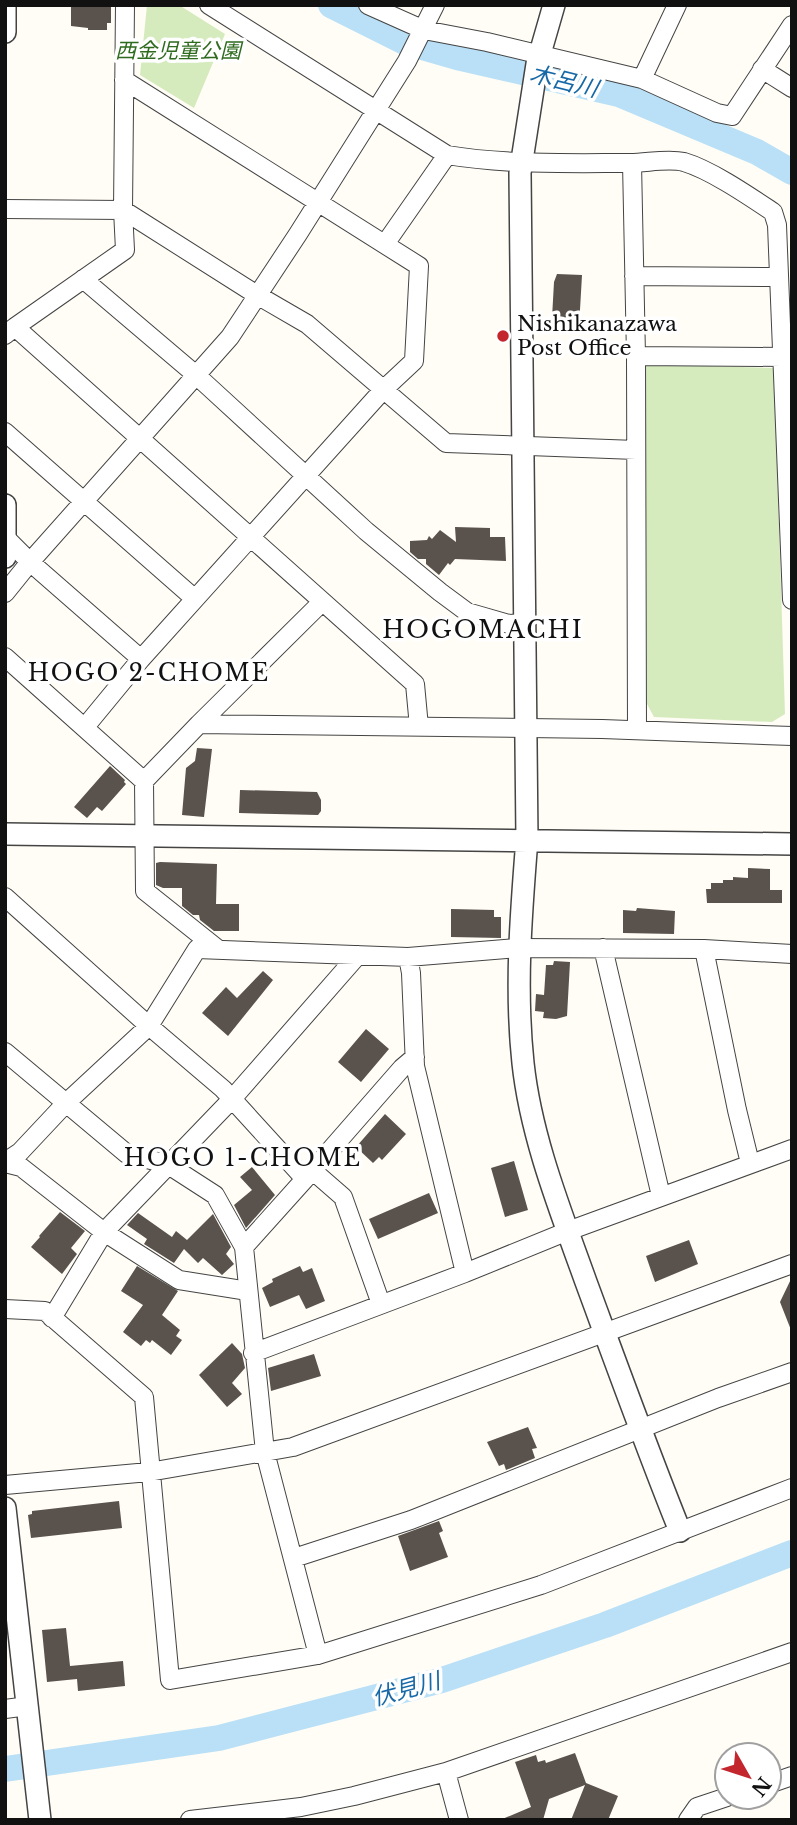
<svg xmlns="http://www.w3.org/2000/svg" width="797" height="1825" font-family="'Libre Baskerville','Noto Sans JP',serif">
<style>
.green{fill:#d5ebbd}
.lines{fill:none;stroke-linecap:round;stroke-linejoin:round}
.river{stroke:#b9e0f7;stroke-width:26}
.building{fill:#5a524d}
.minor-casing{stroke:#444;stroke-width:20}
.tertiary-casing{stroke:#444;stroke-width:24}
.minor{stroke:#fff;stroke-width:18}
.tertiary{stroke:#fff;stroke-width:21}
.poi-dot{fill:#c4262e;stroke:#fff;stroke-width:2.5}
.labels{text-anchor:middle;stroke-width:7;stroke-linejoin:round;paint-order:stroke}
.park-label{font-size:21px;font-style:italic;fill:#2f6b1f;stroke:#fff}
.poi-label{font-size:21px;fill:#111;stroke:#fff;text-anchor:start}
.water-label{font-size:23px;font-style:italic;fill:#1768a6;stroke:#fff}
.neighbourhood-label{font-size:23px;letter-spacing:2px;fill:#111;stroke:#fff}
.quarter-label{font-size:24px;letter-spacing:2px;fill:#111;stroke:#fff}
</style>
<rect width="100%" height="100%" fill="#fffdf5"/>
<!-- green -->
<path class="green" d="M147,5H179L225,34L194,108L140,75Z
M645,364L774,368L785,714L772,722L654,717L647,704Z"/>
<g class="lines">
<!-- river -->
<path class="river" d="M331,5L405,42L457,57L619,94L757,152L792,172
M5,1769L219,1738L442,1680L605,1625L792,1553"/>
</g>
<!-- building -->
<path class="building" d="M71,5H111V23H107V30H88V28L71,26Z
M557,274L582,275L579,327L555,325V318H552L554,282Z
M455,527L490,528V537H505L506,561L455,559L450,565L448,563L439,575L426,564V559H418L410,552V541L427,540L429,536L432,539L440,530L456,542Z
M197,748L212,749L204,817L182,815L186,768L195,761Z
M110,766L125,780L124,782L126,784L102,811L97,807L87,818L74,807Z
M240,790L317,792L321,800V811L318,815L239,813Z
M160,862L217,864L216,904H239V931H214L200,920L199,915H193L182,906V888H163L156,885V863Z
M748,868L770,869V890H782V903H707L706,889H711V883H723V880H733V877L748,878Z
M637,908L675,911L674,934L623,933V910L636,911Z
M451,909L494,910V917H501V938L451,937Z
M554,961L570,962L567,1016L556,1019L543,1018L544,1012L535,1011L536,994L544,995L546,965H553Z
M263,971L273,980L228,1036L202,1013L226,987L237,998Z
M366,1029L389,1049L361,1082L338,1062Z
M385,1114L406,1134L382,1160L379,1157L373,1163L356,1147Z
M514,1161L528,1210L505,1217L491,1168Z
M252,1167L275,1195L246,1228L234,1205L252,1190L240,1177Z
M429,1193L438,1213L378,1239L369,1219Z
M60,1212L85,1231L71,1248L77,1254L62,1274L31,1247L40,1237L39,1236Z
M138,1213L172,1237L176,1231L187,1240L213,1214L231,1247L226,1254L234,1264L222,1275L203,1258L198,1263L184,1249L174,1263L144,1244L147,1239L127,1225Z
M689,1240L698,1264L655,1282L646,1256Z
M137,1266L178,1291L162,1315L180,1330L176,1336L182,1340L171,1355L152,1340L150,1343L146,1340L141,1346L123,1332L143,1305L121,1291Z
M300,1266L303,1272L312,1268L325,1301L306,1309L299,1295L270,1307L262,1288L273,1282L272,1279Z
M792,1277V1329L791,1330L780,1302Z
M232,1343L242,1354L245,1368L232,1383L242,1394L227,1407L199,1375Z
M314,1354L321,1376L271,1391L268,1368Z
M528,1427L537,1448L532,1449L535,1458L506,1470L504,1464L499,1466L487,1442Z
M119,1501L122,1528L31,1538L28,1515L32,1514V1511Z
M439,1521L443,1531L439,1533L448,1557L410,1571L398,1536Z
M66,1628L70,1666L123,1661L125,1686L78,1691L77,1679L47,1682L42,1630Z
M575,1753L586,1783L618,1796L608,1820H571L585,1785L549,1799L543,1820H500L531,1807L515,1762L536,1755L538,1762L545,1760L546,1763Z"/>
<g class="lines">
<!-- minor casing -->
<g class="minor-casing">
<path id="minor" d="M209,5L447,155C507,165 570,163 630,163C647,163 668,158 684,162C711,170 749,196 773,212L777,225L792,600
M368,5L424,30L487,42L642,79L717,113L732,116L792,25
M762,69L792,88
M642,79L677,5
M632,163L636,356L637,730
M5,209L123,210L257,295L307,324L446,443L636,450
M385,244L447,155
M634,276L779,277
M83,279L196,375L366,531L440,592L467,612L509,624L525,623
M15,327L125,250L123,210L125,5
M5,335L15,327L415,684L419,727
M636,356L782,357
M5,432L195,599
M5,537L30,562L141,659
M5,593L30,562L230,337L298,234L407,61L435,5
M5,657L144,781
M199,724L322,602
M85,727L141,659L383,390L414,361L419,266L124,80
M5,897L149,1026L223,1089L305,1179L244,1247L265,1452L318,1655
M603,948L661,1196
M704,949L737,1110L750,1163
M219,950L145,891L144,781L199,724L602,729L792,736
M408,957L411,973L415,1066L465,1273
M5,1052L127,1154L167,1164L215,1195L244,1247
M5,1162L20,1152L66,1103L149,1026L197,949L408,957L518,948L704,949L792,954
M5,1163L21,1167L104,1232L179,1280L248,1291
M312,1170L343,1197L381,1304
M305,1179L402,1068L415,1057
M5,1309L45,1311L144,1397L170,1680L318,1655L541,1585L792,1488
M52,1318L104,1232L232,1099L358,955
M253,1353L465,1273L568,1231L792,1149
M5,1485L149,1472L293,1447L792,1264
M294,1558L411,1520L718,1398L792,1372
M5,1709L28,1706
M446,1772L459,1820
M769,1784L792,1776
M190,1820L301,1807L354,1796L446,1772L792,1652
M688,1820L697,1807L727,1797"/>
</g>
<!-- tertiary casing -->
<g class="tertiary-casing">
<path id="tertiary" d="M554,5L537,64L520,173L527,839C521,914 515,988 523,1063C531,1138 561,1212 586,1282C617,1366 647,1449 680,1531
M5,7V32
M5,505V557
M5,834L792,844
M5,1508L40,1820"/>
</g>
<!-- minor -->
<use href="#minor" class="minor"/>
<!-- tertiary -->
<use href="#tertiary" class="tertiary"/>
</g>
<!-- markers -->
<circle class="poi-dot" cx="503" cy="336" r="7"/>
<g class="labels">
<!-- park labels -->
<g class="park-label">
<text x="178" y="58">西金児童公園</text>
</g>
<!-- poi labels -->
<g class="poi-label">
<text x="517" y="331">Nishikanazawa<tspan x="517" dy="24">Post Office</tspan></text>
</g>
<!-- water labels -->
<g class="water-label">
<text transform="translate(564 81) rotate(14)" y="8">木呂川</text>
<text transform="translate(406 1689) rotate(-15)" y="8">伏見川</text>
</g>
<!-- neighbourhood labels -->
<g class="neighbourhood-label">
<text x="149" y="681">HOGO 2-CHOME</text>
<text x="243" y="1166">HOGO 1-CHOME</text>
</g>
<!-- quarter labels -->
<g class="quarter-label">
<text x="483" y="638">HOGOMACHI</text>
</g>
</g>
<!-- border -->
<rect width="797" height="1825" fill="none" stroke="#111111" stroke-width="14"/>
<!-- north arrow -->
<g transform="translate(748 1776) rotate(129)"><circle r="33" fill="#ffffff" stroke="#a0a0a0" stroke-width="2"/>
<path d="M0-5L12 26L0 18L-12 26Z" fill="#c4262e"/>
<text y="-10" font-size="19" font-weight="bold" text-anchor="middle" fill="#111111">N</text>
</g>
</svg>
